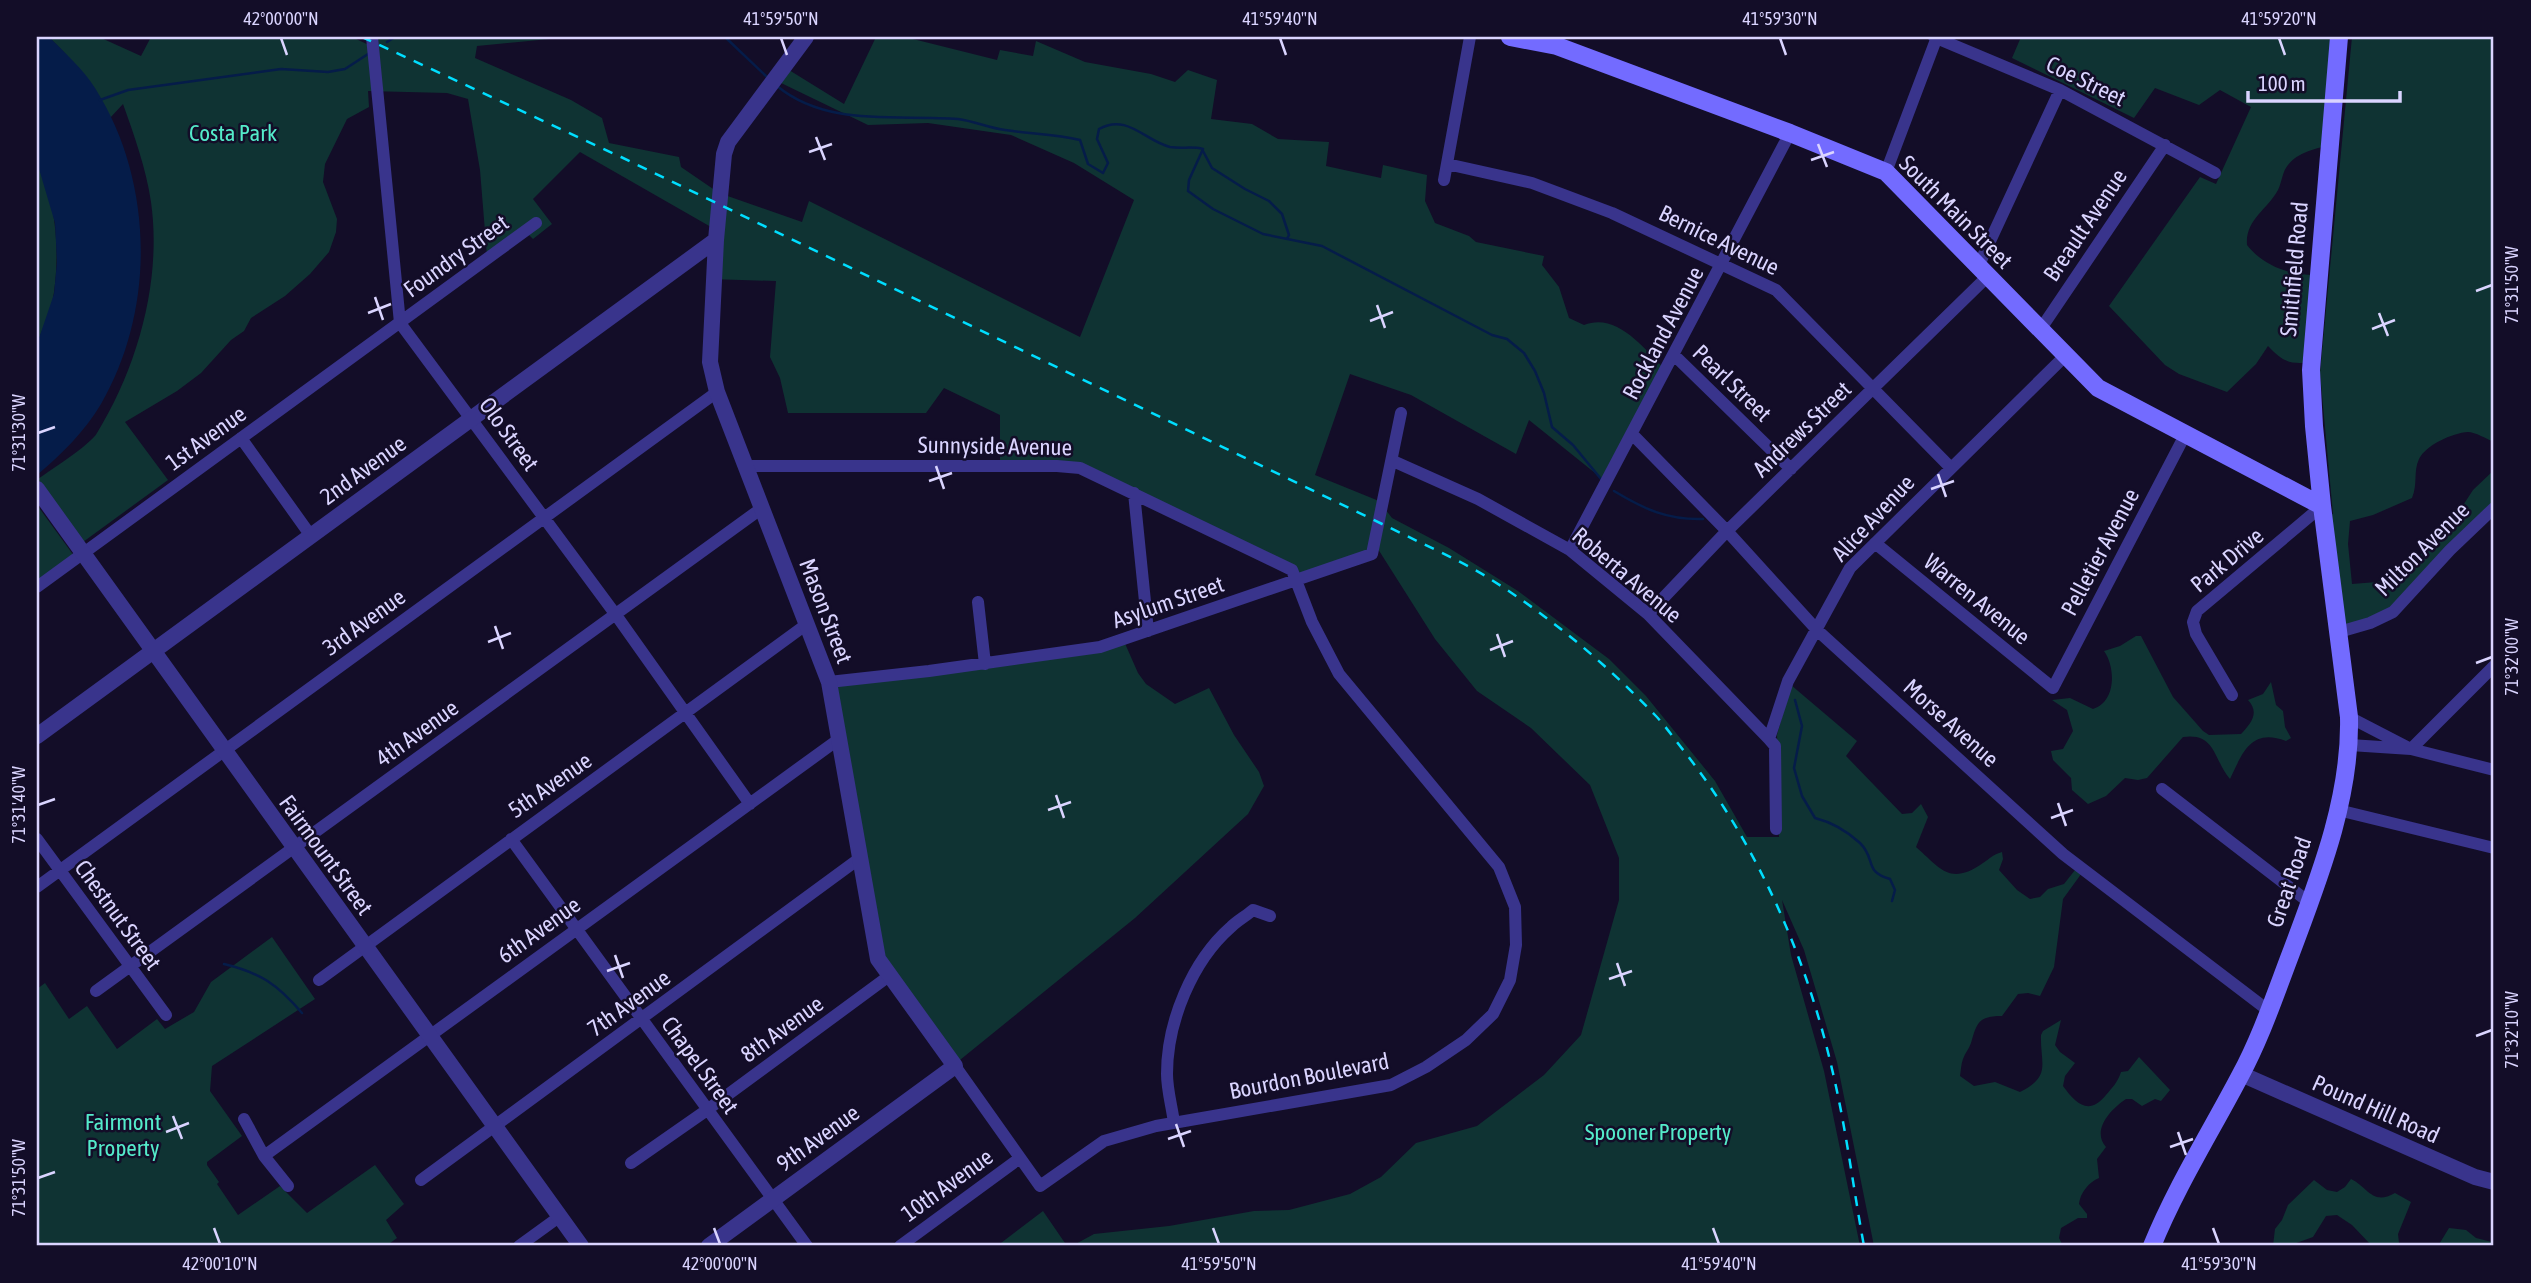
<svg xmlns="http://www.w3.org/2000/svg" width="2531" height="1283" font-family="'Asap Condensed',sans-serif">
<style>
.green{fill:#0f3333}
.water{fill:#051c49}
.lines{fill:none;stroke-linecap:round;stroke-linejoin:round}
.stream{stroke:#051c49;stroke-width:2.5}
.minor{stroke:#39348c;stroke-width:12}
.tertiary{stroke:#39348c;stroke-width:16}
.secondary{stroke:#736bff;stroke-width:18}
.rail{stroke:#00deff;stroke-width:2.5;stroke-dasharray:10 9;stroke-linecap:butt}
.ticks{fill:none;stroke:#dad4ff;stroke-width:2.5}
.labels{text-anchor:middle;stroke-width:5;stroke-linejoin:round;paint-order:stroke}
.street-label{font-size:23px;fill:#dad4ff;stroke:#130d28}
.park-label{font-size:23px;fill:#54ebca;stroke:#130d28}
.neatline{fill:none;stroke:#dad4ff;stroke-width:2.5}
.ticks-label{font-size:18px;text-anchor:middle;fill:#dad4ff}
</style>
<rect width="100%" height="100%" fill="#130d28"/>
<!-- green -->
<path class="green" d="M49,37H99L141,56L151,37H352L377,49L376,37H570L477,46L475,58L571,100L602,118L609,143L679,157L681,167L719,193L802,222L809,201L1080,337L1134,200L1074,163L1011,135L928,123L868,125L779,82L789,70L844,104L876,37H905L997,60L1000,50L1033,56L1036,41L1085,62L1151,74L1175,82L1188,70L1217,80L1211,119L1252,124L1278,139L1329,142L1326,166L1381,178L1383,165L1427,175L1425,201L1435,223L1469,236L1476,242L1544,256L1542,265L1559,287L1569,318L1584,325C1617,312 1643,348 1664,368L1605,481L1529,420L1516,454L1411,395L1350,374L1315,475L1379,501L1392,518L1449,548L1518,591L1609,659L1646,696L1715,781L1747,837H1779L1777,735L1791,685L1857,741L1846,756L1902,814L1912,813L1921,804L1928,817L1916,847C1941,869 1950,886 1983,863C1989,859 1994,854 2002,852L2003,859L1999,870L2017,890L2030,899L2040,897L2048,889L2064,884L2079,865L2084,870L2063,899L2054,967L2040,996L2028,993L2018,994L2002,1016C1978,1016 1977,1023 1971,1043C1969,1049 1965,1053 1963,1059C1961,1064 1961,1070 1960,1076L1974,1086L1995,1082L2020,1092C2052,1076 2040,1064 2041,1035L2043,1031L2061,1020L2055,1045L2060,1052L2075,1063L2065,1076L2063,1086C2076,1104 2089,1116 2106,1095C2112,1088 2118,1082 2121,1072L2128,1071L2139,1057L2170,1090L2161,1101L2155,1099L2142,1106L2132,1099H2126C2111,1109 2091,1130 2106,1147L2097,1159L2099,1178C2089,1182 2080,1193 2079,1204L2087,1214V1218H2078L2061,1228L2059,1238L2063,1246H1874L1837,1062L1804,950L1782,900L1791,955L1824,1071L1860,1246H1072L1094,1234L1169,1226L1254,1211L1289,1210L1350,1194L1381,1177L1416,1143L1477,1126L1544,1075L1581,1035L1619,900V858L1590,785L1531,728L1477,691L1435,639L1371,538L1367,558L1297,582L1292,568L1077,465L1000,460V415L944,388L926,413H788L780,378L770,357L776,281L710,279L711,227L580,152L533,199L552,224L533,239L525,231L487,256L480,170L468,99L447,93L368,91L369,107L347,119L325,164L323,182L337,219L336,232L329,252L310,274L285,296L251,318L244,331L231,340L201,373L177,391L125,422L168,480L83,542L38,479C52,469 90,445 97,433C138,366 162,280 151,202C146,168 134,135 123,104L110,118C92,82 77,65 49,37Z
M2021,37H2342L2332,145C2317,148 2298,152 2288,165C2282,172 2282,182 2278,190C2267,210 2245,220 2247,245C2264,267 2293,276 2319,275L2315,362C2291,364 2285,364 2268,346L2256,364L2227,392L2179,374L2165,365L2109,306L2200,177L2216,184L2251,107L2220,90L2199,105L2155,88L2134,118L2012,58Z
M2352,37H2494V442C2487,439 2475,432 2468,432C2452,433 2426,445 2419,459C2413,472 2418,484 2412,498L2373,515L2350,521L2348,544L2352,584L2377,582L2396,576L2415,562L2433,537L2456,516L2473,490L2494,470V507L2390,614L2343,629L2326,515L2333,514L2320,373Z
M37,162C56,201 60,249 54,292C52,309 43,328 37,344Z
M37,505L77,560L37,589Z
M2136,636H2141L2173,697L2203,731L2209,735L2241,734C2251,723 2260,713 2248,700L2263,694L2271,682L2276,705L2283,711L2285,727L2291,738L2286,741C2251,728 2243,752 2230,779C2214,761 2216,732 2183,737L2147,778L2138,780L2125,778L2106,796L2088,804L2072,790L2071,778L2053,760L2051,751L2063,749L2073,731L2067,710L2052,700L2070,698L2093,709C2116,702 2116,668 2104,651L2120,646Z
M1123,639L1138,673L1146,684L1175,704L1209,688L1234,735L1259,772L1264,786L1248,814L1135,918L955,1064L881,955L834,684Z
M272,937L315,999L212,1066L210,1091L242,1136L207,1162V1165L219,1182L217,1184L238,1215L280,1186L307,1213L375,1165L404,1204L386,1220L397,1238L386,1246H37V989L45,983L69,1019L87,1006L117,1049L157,1019L165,1029L194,1012L211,982Z
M2351,1179C2368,1187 2372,1206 2395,1193L2411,1202L2398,1234L2399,1243L2403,1246H2372L2352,1225L2337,1215L2326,1216L2313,1237L2288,1246H2273L2275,1229L2282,1220L2288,1205L2314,1180L2327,1190L2337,1192L2345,1187Z
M1043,1211L1067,1246H997Z
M2449,1228L2466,1230L2476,1238L2492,1242L2491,1246H2438Z"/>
<!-- water -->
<path class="water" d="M37,37H49C65,53 83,69 95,88C154,181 156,309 101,404C85,431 61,455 37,475V344L54,294L57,262L55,223L37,162Z"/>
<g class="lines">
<!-- stream -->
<path class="stream" d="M452,37H486
M725,37L767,77
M387,42L395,37
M777,86C828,128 898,114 958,119C974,121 989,128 1005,130C1030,134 1055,134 1080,140L1088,164L1103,173L1108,163L1097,139L1099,129C1127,113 1145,141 1170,147C1182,149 1192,146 1203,149L1189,180L1188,191L1213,209L1263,234L1322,246L1492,335L1507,339L1524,353L1535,371L1544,393L1552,427L1573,445L1601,479
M100,100L128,90L281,69L328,72L345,69L368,54
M1203,151L1212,168L1245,189L1269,201L1282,214L1289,235L1287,239
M1614,491C1644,509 1667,520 1703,519
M1795,700L1802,726L1794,768L1802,796L1815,818C1831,822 1848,832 1860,843C1877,860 1863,871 1890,879L1895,890L1892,901
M224,964C261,973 277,984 302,1013"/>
<!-- minor -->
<path class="minor" d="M372,37L400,323L616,615L750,804
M1934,37L2060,90L2215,173
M1447,164L1532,183L1612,213L1776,290L1951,468
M1886,172L1937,37
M1444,180L1470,37
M1978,267L2060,90
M2040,330L2165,145
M1674,355L1791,469
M1633,435L1727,531L1817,630L2063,854L2269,1011
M241,438L311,536
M1393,461L1478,499L1570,550L1648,614L1769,739
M746,466H1057L1080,468L1292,570L1312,622L1339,674L1499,867L1515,907L1516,945L1510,980L1493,1014L1466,1040L1426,1067L1391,1085L1156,1126L1104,1141L1040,1186L955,1066
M1134,493L1148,631
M1875,543L2053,688L2185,435
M1570,550L1790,133
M37,587L536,223
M978,602L985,664
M1648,614L1727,531L1987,277
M2339,632L2370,623L2393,612L2450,550L2494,508
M829,682L929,671L1100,647L1372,554L1401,413
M2232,695L2196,634L2193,622L2197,611L2322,506
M2349,717L2407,747
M2350,745L2411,749L2494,770
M2411,749L2494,666
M2162,789L2310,903
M2338,810L2494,848
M1776,829L1775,746L1769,739L1788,681L1850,568L2065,356
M37,839L166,1015
M511,839L807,1246
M37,887L717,392
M319,980L807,624
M96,991L762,508
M244,1119L264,1156L288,1186
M1174,1123C1172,1107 1167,1090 1167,1074C1167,1022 1192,961 1231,927C1237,921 1246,916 1253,910L1270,916
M264,1156L839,739
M631,1163L707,1110L889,976
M421,1180L860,858
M519,1246L559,1217
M900,1246L1020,1158"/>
<!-- tertiary -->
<path class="tertiary" d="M37,489L581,1246
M37,736L716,240
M2241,1074L2475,1177L2494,1182
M709,1246L955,1066L878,959L829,682L717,392L710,362L716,240L724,154L728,142L806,37"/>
<!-- secondary -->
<path class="secondary" d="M1510,37L1557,46L1790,133L1886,172L2098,388L2322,506
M2152,1246C2176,1187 2210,1133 2240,1076C2261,1037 2275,995 2291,953C2319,878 2351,798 2349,717L2322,506L2314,426L2311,370L2339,37"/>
<!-- rail -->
<path class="rail" d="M362,37L621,157L1407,536C1433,549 1461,561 1487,577C1548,615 1604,662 1654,714C1665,725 1674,739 1684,751C1756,843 1806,955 1832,1069C1846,1127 1853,1187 1864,1246"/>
</g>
<!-- ticks -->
<path class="ticks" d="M281,38L287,55M781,38L787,55M1280,38L1286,55M1780,38L1786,55M2279,38L2285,55M816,137L825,160M1818,144L1827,167M809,152L832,144M1811,160L1834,152M2476,291L2492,285M375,297L383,320M1377,305L1385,328M368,313L391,304M2379,313L2388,336M1370,321L1393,312M2372,329L2395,320M38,433L55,427M936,466L944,489M1938,474L1946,497M929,481L952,473M1931,489L1954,481M495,626L503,649M1497,634L1505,657M488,642L511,633M1490,650L1513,641M2476,663L2492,657M1056,795L1064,818M2058,803L2066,826M38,805L55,799M1048,810L1071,802M2051,818L2073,810M615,955L623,978M1617,963L1625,986M607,971L630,963M1609,979L1632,971M2476,1036L2492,1030M173,1116L182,1139M1176,1124L1184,1147M166,1132L189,1123M2178,1132L2186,1155M1168,1139L1191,1131M2170,1147L2193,1139M38,1178L55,1172M214,1228L220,1244M714,1228L720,1244M1213,1228L1219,1244M1713,1228L1719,1244M2213,1228L2219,1244"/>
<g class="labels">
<!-- street labels -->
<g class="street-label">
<text transform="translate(2086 81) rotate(26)" y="8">Coe Street</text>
<text transform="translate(1956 212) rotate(45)" y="8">South Main Street</text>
<text transform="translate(2085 225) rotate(-56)" y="8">Breault Avenue</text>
<text transform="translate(1719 240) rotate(26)" y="8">Bernice Avenue</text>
<text transform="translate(456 256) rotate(-36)" y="8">Foundry Street</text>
<text transform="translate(2294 269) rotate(-85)" y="8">Smithfield Road</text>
<text transform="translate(1663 333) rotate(-62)" y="8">Rockland Avenue</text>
<text transform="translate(1732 383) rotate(44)" y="8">Pearl Street</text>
<text transform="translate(1802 429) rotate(-44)" y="8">Andrews Street</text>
<text transform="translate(509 434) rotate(54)" y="8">Olo Street</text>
<text transform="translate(206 438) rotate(-36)" y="8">1st Avenue</text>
<text transform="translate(995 446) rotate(1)" y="8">Sunnyside Avenue</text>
<text transform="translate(363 470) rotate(-36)" y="8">2nd Avenue</text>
<text transform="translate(1873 518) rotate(-47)" y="8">Alice Avenue</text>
<text transform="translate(2422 549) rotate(-45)" y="8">Milton Avenue</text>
<text transform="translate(2100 552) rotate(-62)" y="8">Pelletier Avenue</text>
<text transform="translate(2227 560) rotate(-40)" y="8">Park Drive</text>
<text transform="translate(1627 575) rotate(40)" y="8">Roberta Avenue</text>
<text transform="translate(1977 599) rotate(39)" y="8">Warren Avenue</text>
<text transform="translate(1168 602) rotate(-19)" y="8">Asylum Street</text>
<text transform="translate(826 611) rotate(69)" y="8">Mason Street</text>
<text transform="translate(364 622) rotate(-36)" y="8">3rd Avenue</text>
<text transform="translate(1951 723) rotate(42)" y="8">Morse Avenue</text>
<text transform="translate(417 733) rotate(-36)" y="8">4th Avenue</text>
<text transform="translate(550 785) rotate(-35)" y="8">5th Avenue</text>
<text transform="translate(326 855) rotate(54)" y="8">Fairmount Street</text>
<text transform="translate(2289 882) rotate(-71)" y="8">Great Road</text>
<text transform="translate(118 915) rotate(54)" y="8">Chestnut Street</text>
<text transform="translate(539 930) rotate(-36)" y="8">6th Avenue</text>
<text transform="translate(629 1003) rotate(-36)" y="8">7th Avenue</text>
<text transform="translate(782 1029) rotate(-36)" y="8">8th Avenue</text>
<text transform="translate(700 1065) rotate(54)" y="8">Chapel Street</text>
<text transform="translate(1309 1076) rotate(-11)" y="8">Bourdon Boulevard</text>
<text transform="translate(2376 1109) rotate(24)" y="8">Pound Hill Road</text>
<text transform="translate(818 1138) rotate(-36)" y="8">9th Avenue</text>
<text transform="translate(947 1185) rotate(-36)" y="8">10th Avenue</text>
</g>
<!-- park labels -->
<g class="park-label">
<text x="233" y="141">Costa Park</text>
<text x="123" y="1130">Fairmont<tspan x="123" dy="26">Property</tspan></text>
<text x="1658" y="1140">Spooner Property</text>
</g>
</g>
<!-- border -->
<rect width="2531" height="1283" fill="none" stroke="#130d28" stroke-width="77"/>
<!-- scale -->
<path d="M2248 91v10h152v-10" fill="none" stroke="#dad4ff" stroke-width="3.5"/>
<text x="2258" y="91" font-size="21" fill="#dad4ff" stroke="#130d28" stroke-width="5" paint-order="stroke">100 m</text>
<rect x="38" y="38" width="2454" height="1206" class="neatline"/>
<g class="ticks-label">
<text x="281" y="25">42°00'00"N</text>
<text x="781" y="25">41°59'50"N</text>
<text x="1280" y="25">41°59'40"N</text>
<text x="1780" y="25">41°59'30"N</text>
<text x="2279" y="25">41°59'20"N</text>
<text transform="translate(2512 285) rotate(-90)" y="6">71°31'50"W</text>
<text transform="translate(19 433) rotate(-90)" y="6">71°31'30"W</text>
<text transform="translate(2512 657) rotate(-90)" y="6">71°32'00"W</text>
<text transform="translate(19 805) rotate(-90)" y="6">71°31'40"W</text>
<text transform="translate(2512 1030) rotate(-90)" y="6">71°32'10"W</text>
<text transform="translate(19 1178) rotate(-90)" y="6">71°31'50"W</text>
<text x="220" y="1270">42°00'10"N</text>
<text x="720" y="1270">42°00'00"N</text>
<text x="1219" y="1270">41°59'50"N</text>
<text x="1719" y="1270">41°59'40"N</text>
<text x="2219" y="1270">41°59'30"N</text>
</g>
</svg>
